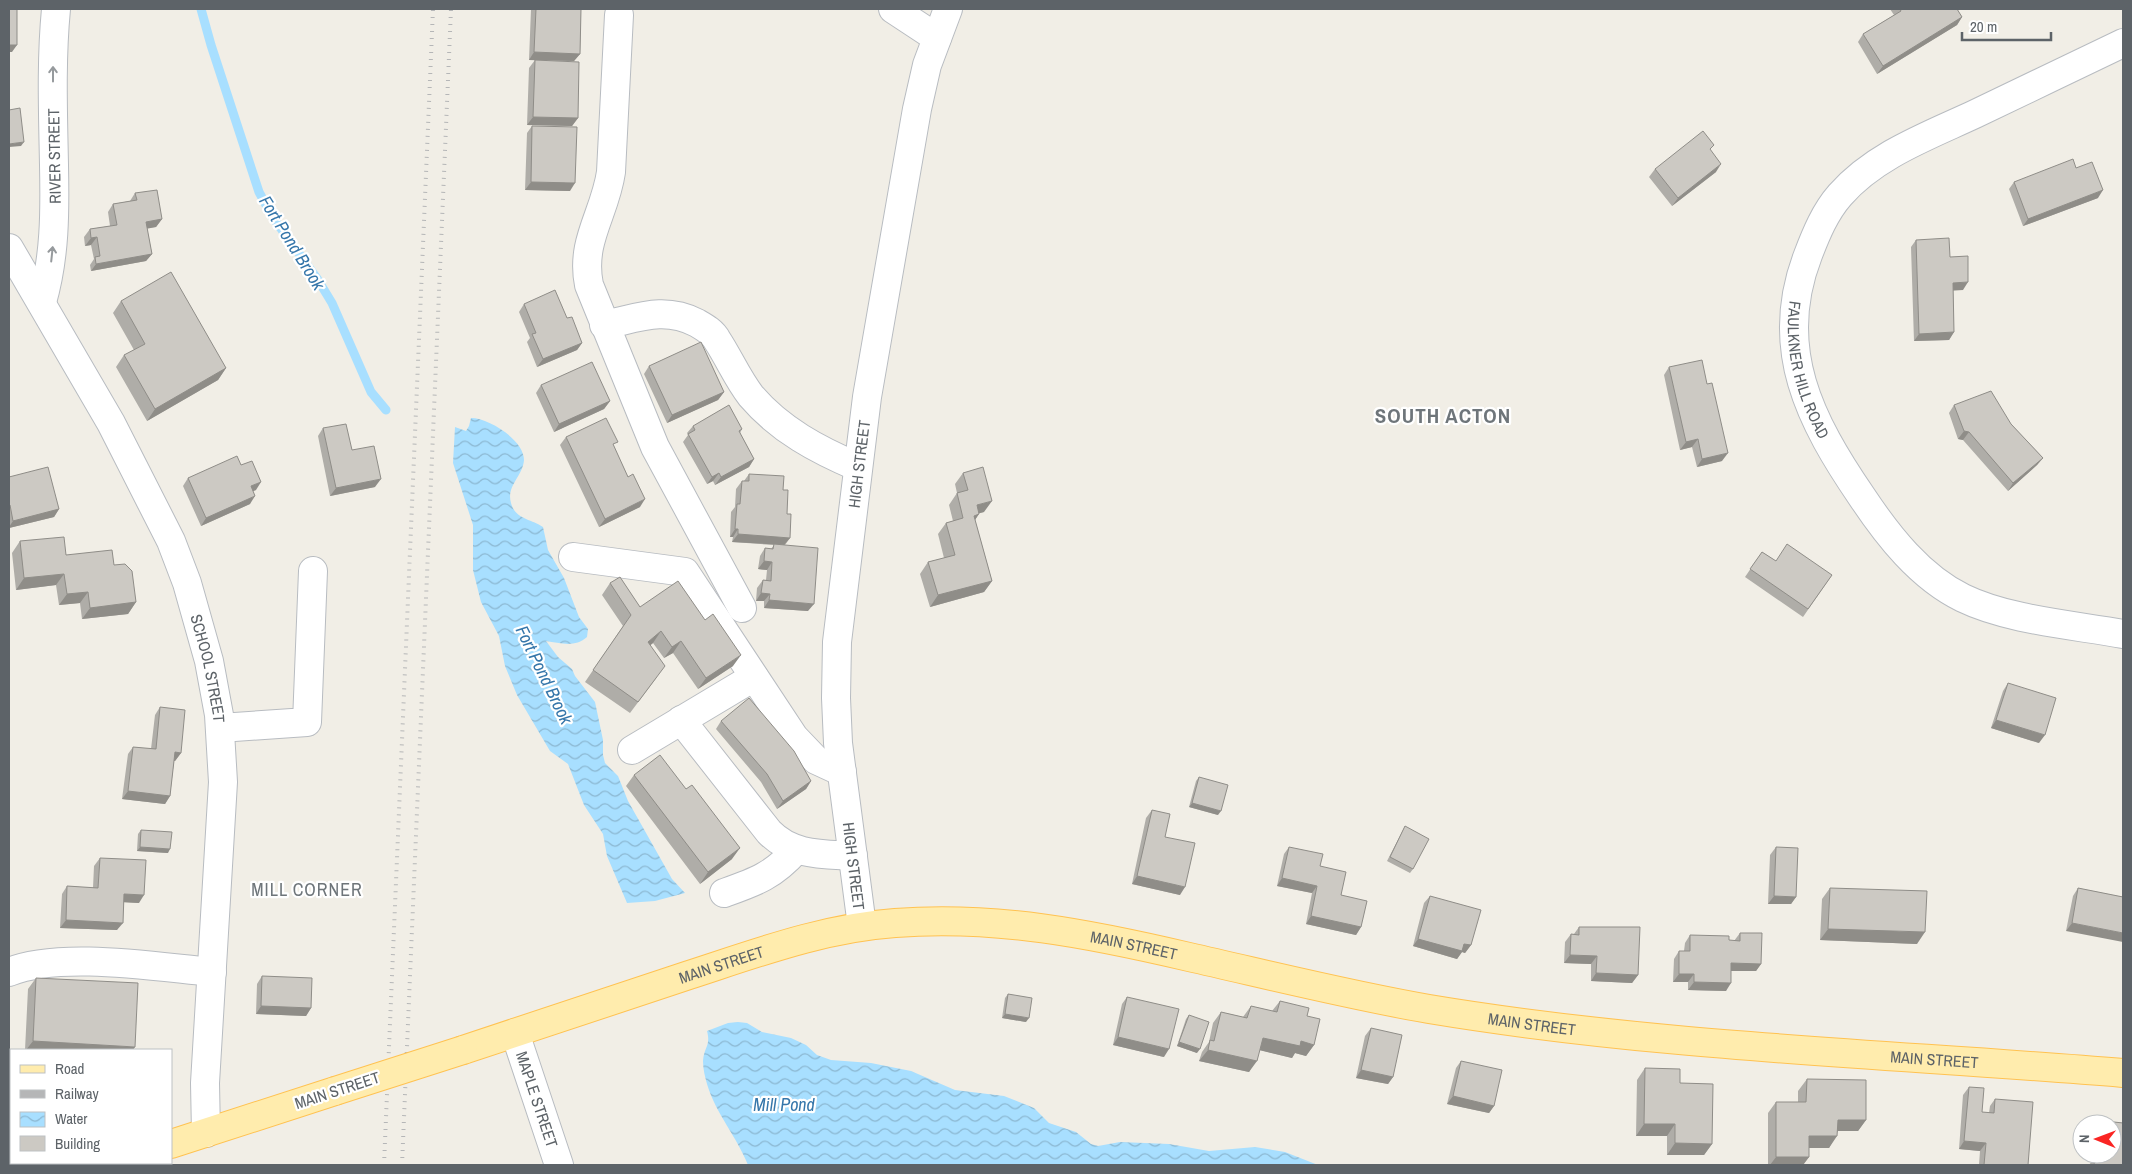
<svg xmlns="http://www.w3.org/2000/svg" width="2132" height="1174" font-family="'Archivo Narrow',sans-serif">
<style>
.water{fill:url(#water-waves)}
.lines{fill:none;stroke-linecap:round;stroke-linejoin:round}
.stream{stroke:#a8dfff;stroke-width:9}
.minor-casing{stroke:#b8bcc1;stroke-width:30}
.major-casing{stroke:#ffc251;stroke-width:30}
.minor{stroke:#fff;stroke-width:28}
.major{stroke:#ffecad;stroke-width:28}
.rail{stroke:#b5b6b7;stroke-width:4;stroke-dasharray:1 6;stroke-linecap:butt}
.major-bridge-casing{stroke:#ffc251;stroke-width:30;stroke-linecap:butt}
.major-bridge{stroke:#ffecad;stroke-width:28}
.wall{fill:#afada8}
.shaded-wall{fill:#8f8d88}
.building{fill:#ccc9c3;stroke:#8f8d88}
.oneway{stroke:#969a9d}
.labels{text-anchor:middle;stroke-width:4.5;stroke-linejoin:round;paint-order:stroke}
.street-label{font-size:16px;fill:#5d6368;stroke:#fff}
.water-label{font-size:18px;font-style:italic;fill:#3576aa;stroke:#fff}
.neighbourhood-label{font-size:18px;letter-spacing:1px;fill:#6e757a;stroke:#fff}
.district-label{font-size:21px;font-weight:bold;letter-spacing:1px;fill:#6e757a;stroke:#fff}
</style>
<defs>
<pattern id="water-waves" width="16" height="10" patternUnits="userSpaceOnUse" patternTransform="scale(1.25)"><rect width="16" height="10" fill="#a8dfff"/><path d="M0 5q4-4 8 0t8 0" fill="none" stroke="#8cb8d2"/></pattern>
</defs>
<rect width="100%" height="100%" fill="#f1eee6"/>
<!-- water -->
<path class="water" d="M471,418C489,418 524,440 524,460C523,476 506,486 511,503C515,519 531,519 543,527L548,550L564,578L579,617L588,629L587,637C575,648 560,643 546,641L558,657L572,669L575,676L595,702L603,740V755L605,763L618,776L628,801L672,879L685,893L655,901L627,903L607,856L603,834L584,805L568,764L550,751L517,695L505,666L499,636L481,602L473,570V525L453,463L455,427L466,431L469,426Z
M738,1022L747,1023L762,1032L791,1038L806,1045L817,1055L831,1060L871,1063L911,1071L955,1090L1004,1096L1034,1108L1049,1123L1076,1132L1091,1144L1098,1146L1120,1142L1169,1144L1209,1151L1255,1147L1285,1152L1318,1165H748C737,1137 716,1114 707,1084C705,1077 703,1069 703,1061C704,1047 711,1046 707,1031L728,1023Z"/>
<g class="lines">
<!-- stream -->
<path class="stream" d="M201,9L211,45L259,192L272,216L318,280L332,303L371,392L386,410"/>
<!-- minor casing -->
<g class="minor-casing">
<g id="minor">
<path d="M893,9L937,38"/>
<path d="M619,15L611,172C605,214 580,241 589,285L655,447L742,608"/>
<path id="s1" d="M2123,43C2074,67 2024,90 1975,114C1928,136 1875,155 1840,195C1825,212 1816,234 1808,255C1772,348 1810,421 1862,497C1888,536 1920,577 1963,598C2008,620 2074,625 2123,634"/>
<path id="s2" d="M9,248L111,423L171,541L187,583L209,661L219,715L223,782L205,1083L206,1133"/>
<path d="M42,302C55,257 55,212 54,165C53,113 51,61 56,9"/>
<path d="M604,325C638,318 664,306 697,323C704,327 713,332 717,340C729,358 737,378 751,396C780,430 818,450 858,467"/>
<path d="M573,557L685,572L794,737L816,760L842,772"/>
<path d="M681,720L769,832C792,856 823,854 853,856"/>
<path d="M220,728L307,722L313,571"/>
<path d="M632,750L754,677"/>
<path d="M724,893C755,882 773,876 796,850"/>
<path id="s3" d="M862,926L838,743L836,698L837,642L867,397L917,109L927,65L948,9"/>
<path d="M9,972C60,951 156,967 212,972"/>
<path id="s4" d="M515,1033L559,1165"/>
<path d="M9,1074H11"/>
</g>
</g>
<!-- major casing -->
<g class="major-casing">
<g id="major">
<path id="s5" d="M463,1050C539,1025 614,1000 689,975C757,953 823,928 895,923C995,915 1091,934 1189,957C1269,975 1348,995 1429,1009C1657,1047 1893,1054 2123,1073"/>
<path d="M171,1144L335,1091"/>
<path d="M110,1165L117,1163"/>
</g>
</g>
<!-- minor -->
<use href="#minor" class="minor"/>
<!-- major -->
<use href="#major" class="major"/>
<!-- rail -->
<path class="rail" d="M384,1165L433,9
M402,1165L451,9"/>
<!-- major-bridge casing -->
<g class="major-bridge-casing">
<path id="major-bridge" d="M335,1091L463,1050"/>
</g>
<!-- major-bridge -->
<use href="#major-bridge" class="major-bridge"/>
</g>
<!-- wall -->
<path class="wall" d="M531,9H581L580,54L574,61L529,60Z
M1890,9H1957L1962,17L1957,25L1877,74L1858,42L1863,34L1894,15Z
M535,60L578,118L572,126L527,125L529,68Z
M532,126L570,191L525,190L527,133Z
M1711,151L1716,172L1672,206L1649,177L1655,169Z
M2076,168L2098,198L2023,226L2009,189L2014,182Z
M135,193L162,219L156,227L147,228L152,254L146,261L91,271L90,265L94,259L91,245L85,246L84,237L90,229L110,226L108,212L113,204L130,201Z
M1916,240L1950,257L1963,290H1953L1954,332L1949,340L1914,341L1911,247Z
M121,301L226,368L218,380L147,421L116,367L124,355L134,350L113,313Z
M524,304L567,318L582,343L577,350L537,367L527,342L530,338L519,312Z
M649,366L724,392L718,400L667,423L644,374Z
M1669,367L1722,461L1697,467L1692,447L1680,450L1664,375Z
M541,385L610,401L604,409L554,432L536,393Z
M1954,405L2011,424L2043,458L2037,465L2008,491L1963,440L1958,439L1949,413Z
M693,426L742,429L740,433L754,459L749,467L715,485L713,481L707,484L683,442L688,435L687,433Z
M323,428L352,450L375,487L330,496L318,436Z
M566,437L614,447L628,477L640,507L599,527L560,445Z
M241,465L256,490L253,491L250,504L201,526L183,486L188,478Z
M963,473L984,512L979,513L975,520L992,581L984,592L930,607L920,574L928,562L944,558L938,534L946,523L953,521L949,505L957,493L955,484Z
M749,474L783,490L790,538L785,545L808,611L764,608V601H756L757,588L763,580H766L767,570L758,569L760,556L765,548L771,549L774,545L732,542L733,537H730L731,512L735,507L736,489L742,481H744Z
M9,477L59,509L54,517L9,528Z
M20,541L66,555L114,565L136,602L128,614L82,619L80,603L59,605L56,585L16,590L12,553Z
M1762,552L1776,561L1832,575L1803,617L1745,577Z
M610,583L640,607L733,666L698,689L673,653L664,658L653,643L650,645L657,677L630,713L585,682L623,626L602,595Z
M2008,683L2039,743L1991,728L2003,691Z
M160,707L181,753L175,761H174L170,796L165,804L122,799L128,754L133,747L151,749L155,715Z
M721,721L811,781L806,789L777,809L761,782L716,729Z
M634,775L732,859L700,884L626,786Z
M1199,777L1218,815L1189,807L1196,781Z
M1152,810L1165,837L1180,895L1132,884L1146,818Z
M1405,826L1413,869L1410,873L1387,861Z
M141,830L168,853L137,851L138,834Z
M1289,847L1320,866L1341,895L1361,927L1356,935L1306,924L1312,893L1277,886L1284,854Z
M1776,847L1796,897L1791,904H1768L1770,855Z
M100,858L139,903L124,902L117,930L60,928L62,894L67,886L93,888L94,866Z
M1830,888L1917,944L1820,940L1822,899Z
M2078,888L2123,897L2066,931L2073,896Z
M1430,896L1471,945L1465,953L1462,952L1457,959L1413,946L1424,903Z
M1579,927L1638,975L1632,983L1591,981V964L1564,963L1565,942L1571,934H1574Z
M1740,933L1761,964L1756,971H1731L1726,991L1688,990V982H1673L1674,959L1679,951H1684L1685,943L1690,935L1734,941Z
M262,976L311,1008L306,1016L256,1014L257,984Z
M36,978L133,1050H25L28,989Z
M1008,994L1026,1022L1002,1018L1005,998Z
M1127,997L1164,1057L1113,1045L1122,1004Z
M1280,1001L1307,1016L1314,1045L1306,1056L1295,1053L1292,1058L1260,1050L1249,1072L1199,1061L1202,1052L1209,1042L1213,1023L1221,1012L1243,1017L1251,1006L1272,1011Z
M1189,1015L1197,1053L1177,1046L1186,1019Z
M1371,1028L1393,1077L1388,1084L1356,1078L1365,1036Z
M1461,1061L1494,1106L1489,1113L1447,1104L1456,1068Z
M1645,1068L1680,1083L1712,1144L1704,1155H1667V1136H1636L1637,1080Z
M1807,1079L1866,1120L1858,1131H1838L1829,1148H1809V1157L1803,1165H1768V1113L1776,1102H1798V1091Z
M1969,1087L1982,1112L1989,1113L1990,1106L1995,1099L2028,1165H1979L1980,1151L1959,1149L1963,1095Z
M2105,1121L2123,1123V1165H2089L2095,1157H2096V1154H2112V1124H2103Z"/>
<!-- shaded-wall -->
<path class="shaded-wall" d="M1962,17L1957,25L1877,74L1883,66Z
M9,45H17L12,52H9Z
M534,52L580,54L574,61L529,60Z
M533,117L578,118L572,126L527,125Z
M24,142L21,146L9,147V144Z
M1721,164L1716,172L1672,206L1678,198Z
M531,182L575,183L570,191L525,190Z
M2103,190L2098,198L2023,226L2028,219Z
M162,219L156,227L140,230L146,222Z
M97,237L91,245L85,246L91,238Z
M152,254L146,261L91,271L96,264Z
M1968,282L1963,290L1947,291L1953,283Z
M1954,332L1949,340L1914,341L1919,334Z
M582,343L577,350L537,367L543,359Z
M226,368L218,380L147,421L155,409Z
M724,392L718,400L667,423L672,415Z
M610,401L604,409L554,432L559,424Z
M1964,431L1969,432L1963,440L1958,439Z
M1698,439L1692,447L1680,450L1686,442Z
M1728,453L1722,461L1697,467L1702,459Z
M2043,458L2037,465L2008,491L2013,483Z
M754,459L749,467L715,485L721,477Z
M719,473L713,481L707,484L712,477Z
M381,479L375,487L330,496L336,488Z
M261,482L256,490L245,494L251,486Z
M255,496L250,504L201,526L206,518Z
M645,499L640,507L599,527L605,519Z
M992,501L984,512L969,516L977,505Z
M59,509L54,517L9,528V527L13,521Z
M979,514L971,526L974,516Z
M735,529H738L733,537H730Z
M738,534L790,538L784,545L732,542Z
M764,561L772,562L767,570L758,569Z
M64,574L56,585L16,590L24,578Z
M992,581L984,592L930,607L938,595Z
M88,592L80,603L59,605L67,594Z
M761,593L770,594L764,601H756Z
M769,600L814,604L808,611L764,608Z
M136,602L128,614L82,619L90,608Z
M661,631L653,643L640,654L648,642Z
M681,641L673,653L664,658L672,647Z
M741,655L733,666L698,689L706,678Z
M1996,720L2045,735L2039,743L1991,728Z
M175,752L181,753L175,761L169,760Z
M811,781L806,789L777,809L783,801Z
M128,791L170,796L165,804L122,799Z
M1192,803L1221,811L1218,815L1189,807Z
M140,847L170,849L168,853L137,851Z
M740,848L732,859L700,884L708,872Z
M1137,876L1185,887L1180,895L1132,884Z
M1282,878L1317,886L1312,893L1277,886Z
M124,894L144,895L139,903L119,902Z
M1774,896L1796,897L1791,904H1768Z
M1311,916L1361,927L1356,935L1306,924Z
M66,920L123,923L117,930L60,928Z
M2072,923L2123,933V942L2066,931Z
M1828,929L1925,932L1917,944L1820,940Z
M1418,939L1464,944L1471,945L1465,953L1462,952L1457,959L1413,946Z
M1570,955L1597,956L1591,964L1564,963Z
M1731,963L1761,964L1756,971H1726Z
M1596,973L1638,975L1632,983L1591,981Z
M1679,974H1694L1688,982H1673Z
M1694,982L1731,983L1726,991L1688,990Z
M261,1006L311,1008L306,1016L256,1014Z
M1005,1014L1029,1018L1026,1022L1002,1018Z
M1118,1037L1169,1049L1164,1057L1113,1045Z
M1263,1038L1301,1041L1314,1045L1306,1056L1295,1053L1292,1058L1255,1049Z
M33,1041L135,1047L133,1050H26Z
M1179,1042L1200,1049L1197,1053L1177,1046Z
M1208,1050L1257,1061L1249,1072L1199,1061Z
M1361,1070L1393,1077L1388,1084L1356,1078Z
M1453,1096L1494,1106L1489,1113L1447,1104Z
M1838,1120H1866L1858,1131H1830Z
M1644,1124H1675L1667,1136H1636Z
M1809,1136H1837L1829,1148H1801Z
M1964,1141L1986,1143L1980,1151L1959,1149Z
M1675,1143L1712,1144L1704,1155H1667Z
M1776,1157H1809L1803,1165H1770Z"/>
<!-- building -->
<path class="building" d="M9,9H17V45H9Z
M536,9H581L580,54L534,52Z
M1900,9H1957L1962,17L1883,66L1863,34L1901,11Z
M535,60L579,62L578,118L533,117Z
M20,108L24,142L9,144V110Z
M532,126L577,127L575,183L531,182Z
M1703,131L1714,145L1710,149L1721,164L1678,198L1655,169Z
M2073,159L2076,168L2092,162L2103,190L2028,219L2014,182Z
M157,190L162,219L146,222L152,254L96,264L95,257L100,256L97,237L91,238L90,229L117,225L113,204L137,200L135,193Z
M1949,238L1950,257L1968,256V282L1953,283L1954,332L1919,334L1916,240Z
M171,272L226,368L155,409L124,355L145,344L121,301Z
M555,290L567,318L572,317L582,343L543,359L532,334L536,333L524,304Z
M701,342L724,392L672,415L649,366Z
M1702,360L1707,384L1712,383L1728,453L1702,459L1698,439L1686,442L1669,367Z
M592,362L610,401L559,424L541,385Z
M1991,391L2011,424L2043,458L2013,483L1969,432L1964,431L1954,405Z
M729,405L742,429L739,431L754,459L721,477L719,473L712,477L688,434L695,430L693,426Z
M606,418L618,442L613,444L628,477L633,474L645,499L605,519L566,437Z
M346,424L352,450L374,446L381,479L336,488L323,428Z
M237,456L241,465L252,461L261,482L251,486L255,496L206,518L188,478Z
M48,467L59,509L13,521L10,505L9,506V477Z
M983,467L992,501L977,505L979,514L974,516L992,581L938,595L928,562L955,555L946,523L963,518L957,493L968,490L963,473Z
M749,474L784,476L783,490H788L787,514H791L790,538L738,534V529H735L737,504H740L742,481H749Z
M64,537L66,555L112,550L114,565L125,564L132,571L136,602L90,608L88,592L67,594L64,574L24,578L20,541Z
M774,544L818,548L814,604L769,600L770,594L761,593L763,580L771,581L772,562L764,561L765,548L773,549Z
M1787,544L1832,575L1808,609L1750,569L1762,552L1776,561Z
M620,577L640,607L678,581L705,620L713,614L741,655L706,678L681,641L672,647L661,631L648,642L665,666L638,702L593,670L631,615L610,583Z
M2008,683L2056,698L2045,735L1996,720Z
M749,698L794,751L811,781L783,801L767,774L721,721Z
M160,707L185,710L181,753L175,752L170,796L128,791L133,747L156,749Z
M660,755L686,789L692,785L740,848L708,872L634,775Z
M1199,777L1228,785L1221,811L1192,803Z
M1152,810L1170,814L1165,837L1195,843L1185,887L1137,876Z
M1405,826L1429,839L1413,869L1390,857Z
M141,830L172,832L170,849L140,847Z
M1289,847L1323,854L1320,866L1346,872L1341,895L1367,901L1361,927L1311,916L1317,886L1282,878Z
M1776,847L1798,848L1796,897L1774,896Z
M100,858L146,860L144,895L124,894L123,923L66,920L67,886L98,888Z
M1830,888L1927,891L1925,932L1828,929Z
M2078,888L2123,897V933L2072,923Z
M1430,896L1481,910L1471,945L1464,944L1462,951L1418,939Z
M1579,927H1640L1638,975L1596,973L1597,956L1570,955L1571,934L1579,935Z
M1740,933H1762L1761,964L1731,963V983L1694,982V974H1679V951H1690V935L1729,936V940L1740,941Z
M262,976L312,978L311,1008L261,1006Z
M36,978L138,983L135,1047L33,1041Z
M1008,994L1032,998L1029,1018L1005,1014Z
M1127,997L1179,1009L1169,1049L1118,1037Z
M1280,1001L1309,1008L1307,1016L1320,1019L1314,1045L1301,1041L1300,1046L1263,1038L1257,1061L1208,1050L1210,1040L1214,1041L1221,1012L1247,1018L1251,1006L1277,1012Z
M1189,1015L1209,1022L1200,1049L1179,1042Z
M1371,1028L1402,1035L1393,1077L1361,1070Z
M1461,1061L1502,1070L1494,1106L1453,1096Z
M1645,1068L1680,1069V1083L1713,1084L1712,1144L1675,1143V1124H1644Z
M1807,1079L1866,1080V1120H1838L1837,1136H1809V1157H1776V1102H1806Z
M1969,1087L1984,1088L1982,1112L1994,1113L1995,1099L2033,1102L2028,1165H1984L1986,1143L1964,1141Z
M2105,1121L2123,1123V1165H2094L2095,1157L2100,1158V1154H2112V1124H2104Z"/>
<!-- one-way arrows -->
<defs><path id="oneway-shaft" d="M-6 0H5M1.5-3L5.5 0L1.5 3" fill="none" stroke-width="1.6" stroke-linecap="round" stroke-linejoin="round" transform="scale(1.25)"/></defs>
<g class="oneway">
<use href="#oneway-shaft" transform="translate(53 74) rotate(-90)"/>
<use href="#oneway-shaft" transform="translate(52 254) rotate(-84)"/>
</g>
<g class="labels">
<!-- street labels -->
<g class="street-label">
<text transform="translate(54 156) rotate(-91)" y="6">RIVER STREET</text>
<text dy="6" stroke="none"><textPath href="#s1" startOffset="510">FAULKNER HILL ROAD</textPath></text>
<text dy="6" stroke="none"><textPath href="#s3" startOffset="465">HIGH STREET</textPath></text>
<text dy="6" stroke="none"><textPath href="#s2" startOffset="468">SCHOOL STREET</textPath></text>
<text transform="translate(854 866) rotate(83)" y="6">HIGH STREET</text>
<text dy="6" stroke="none"><textPath href="#s5" startOffset="692">MAIN STREET</textPath></text>
<text dy="6" stroke="none"><textPath href="#s5" startOffset="272">MAIN STREET</textPath></text>
<text dy="6" stroke="none"><textPath href="#s5" startOffset="1098">MAIN STREET</textPath></text>
<text dy="6" stroke="none"><textPath href="#s5" startOffset="1502">MAIN STREET</textPath></text>
<text transform="translate(337 1090) rotate(-18)" y="6">MAIN STREET</text>
<text dy="6" stroke="none"><textPath href="#s4" startOffset="70">MAPLE STREET</textPath></text>
</g>
<!-- water labels -->
<g class="water-label">
<text transform="translate(292 243) rotate(58)" y="6">Fort Pond Brook</text>
<text transform="translate(544 675) rotate(64)" y="6">Fort Pond Brook</text>
<text x="784" y="1111">Mill Pond</text>
</g>
<!-- neighbourhood labels -->
<g class="neighbourhood-label">
<text x="307" y="896">MILL CORNER</text>
</g>
<!-- district labels -->
<g class="district-label">
<text x="1443" y="423">SOUTH ACTON</text>
</g>
</g>
<!-- border -->
<rect width="2132" height="1174" fill="none" stroke="#5d6368" stroke-width="20"/>
<!-- legend -->
<rect x="10" y="1049" width="162" height="115" fill="#ffffff" stroke="#bec1c3"/>
<rect x="20" y="1065" width="25" height="8" fill="#ffecad" stroke="#bec1c3"/>
<text x="55" y="1074" font-size="15" fill="#5d6368">Road</text>
<rect x="20" y="1090" width="25" height="8" fill="#b5b6b7" stroke="#bec1c3"/>
<text x="55" y="1099" font-size="15" fill="#5d6368">Railway</text>
<rect x="20" y="1112" width="25" height="15" fill="url(#water-waves)" stroke="#bec1c3"/>
<text x="55" y="1124" font-size="15" fill="#5d6368">Water</text>
<rect x="20" y="1136" width="25" height="15" fill="#ccc9c3" stroke="#bec1c3"/>
<text x="55" y="1149" font-size="15" fill="#5d6368">Building</text>
<!-- north arrow -->
<g transform="translate(2097 1139) rotate(271)"><circle r="24" fill="#ffffff" stroke="#bec1c3"/>
<path d="M0-4L9 19L0 12L-9 19Z" fill="#fa2523"/>
<text y="-8" font-size="14" font-weight="bold" text-anchor="middle" fill="#5d6368">N</text>
</g>
<!-- scale -->
<path d="M1962 32v8h89v-8" fill="none" stroke="#5d6368" stroke-width="2.5"/>
<text x="1970" y="32" font-size="15" fill="#5d6368" stroke="#ffffff" stroke-width="4" paint-order="stroke">20 m</text>
</svg>
